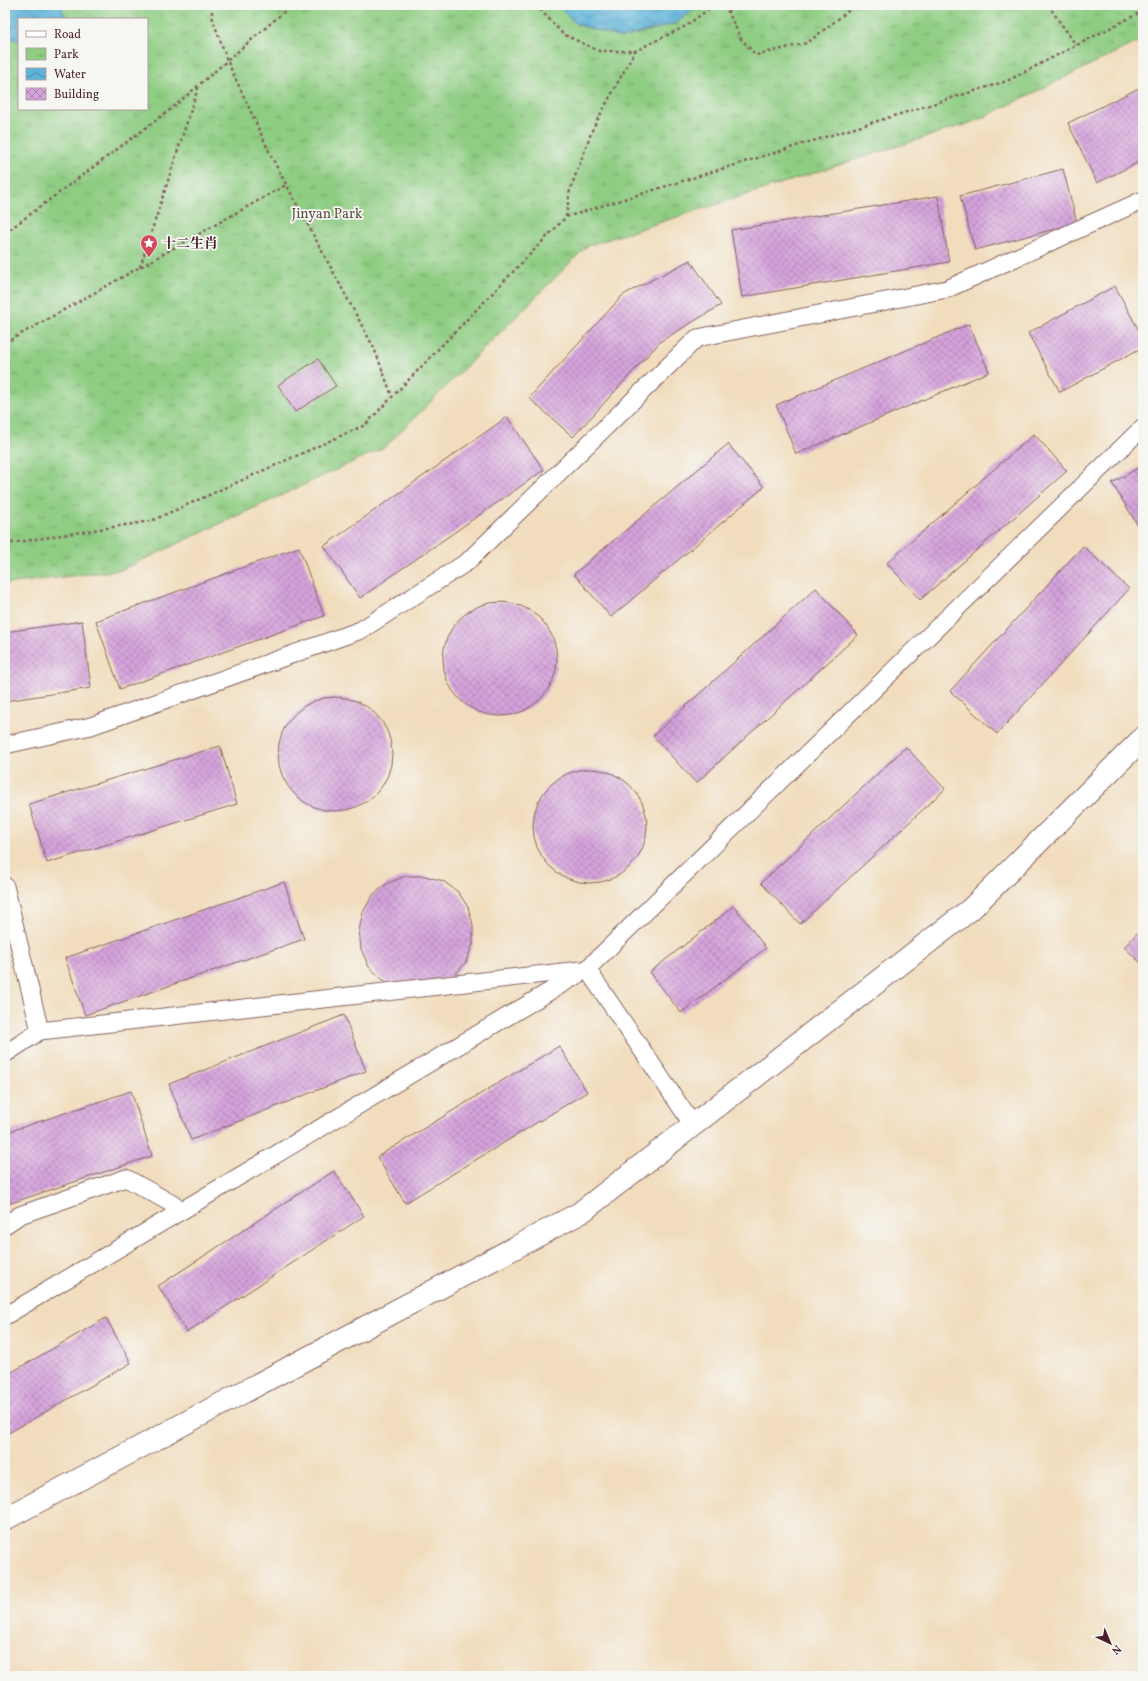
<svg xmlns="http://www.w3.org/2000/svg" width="1148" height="1681" font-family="Vollkorn,'Noto Serif SC',serif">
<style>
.park{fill:url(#park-tufts);stroke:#6c7657;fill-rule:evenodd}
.water{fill:url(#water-waves);stroke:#536882}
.building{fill:url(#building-cross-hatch)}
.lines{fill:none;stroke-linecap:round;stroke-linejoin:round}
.lane-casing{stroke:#84625e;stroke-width:19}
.secondary-casing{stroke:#84625e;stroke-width:24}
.path{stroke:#84625e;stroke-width:2.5;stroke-dasharray:3 3;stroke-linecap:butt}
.lane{stroke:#fff;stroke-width:17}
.secondary{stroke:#fff;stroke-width:22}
.labels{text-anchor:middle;stroke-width:3.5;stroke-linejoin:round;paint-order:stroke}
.park-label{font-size:14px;fill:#5f5345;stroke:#f6f6f2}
.poi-label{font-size:14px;font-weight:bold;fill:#4a1f2b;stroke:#f6f6f2;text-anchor:start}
</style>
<defs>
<pattern id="park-tufts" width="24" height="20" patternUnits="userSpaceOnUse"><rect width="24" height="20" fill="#8fcd83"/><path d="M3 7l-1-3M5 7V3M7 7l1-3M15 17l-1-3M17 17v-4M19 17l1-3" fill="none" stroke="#77a66b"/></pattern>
<pattern id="water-waves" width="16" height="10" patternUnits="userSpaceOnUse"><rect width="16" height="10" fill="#5cb2d9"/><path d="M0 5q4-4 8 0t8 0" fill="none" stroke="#4e90b0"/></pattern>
<pattern id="building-cross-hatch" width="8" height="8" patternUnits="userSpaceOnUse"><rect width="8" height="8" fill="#d5a3dc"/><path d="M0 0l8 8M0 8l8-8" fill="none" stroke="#af84b3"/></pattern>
</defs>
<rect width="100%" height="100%" fill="#f6f6f2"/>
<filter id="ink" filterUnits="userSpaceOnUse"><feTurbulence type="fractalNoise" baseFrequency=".025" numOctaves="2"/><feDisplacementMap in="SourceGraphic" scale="8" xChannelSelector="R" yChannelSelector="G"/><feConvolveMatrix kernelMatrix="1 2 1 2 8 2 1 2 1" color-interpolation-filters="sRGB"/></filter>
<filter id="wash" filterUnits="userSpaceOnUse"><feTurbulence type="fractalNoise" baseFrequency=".012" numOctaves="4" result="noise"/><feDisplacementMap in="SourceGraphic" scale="16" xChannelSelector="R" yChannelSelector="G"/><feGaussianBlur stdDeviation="0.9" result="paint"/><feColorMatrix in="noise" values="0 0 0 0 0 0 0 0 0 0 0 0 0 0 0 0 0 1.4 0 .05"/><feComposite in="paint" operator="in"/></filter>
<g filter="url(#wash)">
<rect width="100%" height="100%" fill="#f1ddbd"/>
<!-- park -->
<path class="park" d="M5,5H1143V39L976,121L587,246L385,447L121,570L5,584ZM19,19H147V109H19Z"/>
<!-- water -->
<path class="water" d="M5,5H62L64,19H19V41L10,38L5,43Z
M558,5H601L623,10L638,5H699L676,23L622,38L576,24Z"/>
<g id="blocks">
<!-- building -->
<path class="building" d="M1143,86V160L1097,183L1068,123Z
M1063,169L1077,223L975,250L960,196Z
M938,196L949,262L742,297L731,230Z
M690,260L721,305L661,341L573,437L529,398L623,295Z
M1115,286L1143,338V347L1060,392L1028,333Z
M969,324L989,372L796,454L776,405Z
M318,359L336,386L295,412L278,385Z
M507,417L544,470L360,598L324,546Z
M1034,434L1067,471L920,600L887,563Z
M728,444L764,487L611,617L574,574Z
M1143,465V534L1112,483Z
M1083,546L1129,589L997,734L950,691Z
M299,547L324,616L120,689L96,621Z
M816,588L858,635L696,783L653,736Z
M443 659a57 57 0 1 1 114 0a57 57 0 1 1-114 0Z
M82,621L91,688L5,701V632Z
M278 754a57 57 0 1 1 114 0a57 57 0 1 1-114 0Z
M220,746L237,804L47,863L29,804Z
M906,747L945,789L800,924L761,883Z
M533 826a57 57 0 1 1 114 0a57 57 0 1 1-114 0Z
M406,876H425L443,881L458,892L468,907L473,925V944L466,962L454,976L400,988L383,980L369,967L361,949L359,930L363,912L373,895L388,883Z
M284,882L304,939L85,1015L65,958Z
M734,906L766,948L681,1013L650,972Z
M1143,927V965L1124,947Z
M344,1015L366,1071L191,1140L169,1084Z
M559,1046L587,1092L405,1203L377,1157Z
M131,1091L152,1156L5,1205V1133Z
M334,1171L364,1216L187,1332L158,1286Z
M106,1318L131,1363L5,1435V1376Z"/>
</g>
</g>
<g filter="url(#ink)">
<use href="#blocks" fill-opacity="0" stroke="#84625e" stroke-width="1"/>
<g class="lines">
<!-- lane casing -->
<g class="lane-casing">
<path id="lane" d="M5,745L91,726L361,630L467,562L697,338L947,289L1143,200
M5,886L40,1031L5,1054
M40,1031L580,970
M693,1125L587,969L1143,427
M5,1225L20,1215L126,1178L183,1210
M5,1316L587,969"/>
</g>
<!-- secondary casing -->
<g class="secondary-casing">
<path id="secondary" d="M5,1519L580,1213L971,909L1143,738"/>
</g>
<!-- path -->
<path class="path" d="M211,5L213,20L227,60L272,158L374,348L392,396
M536,5L563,34L599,51H634
M725,5L741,39L756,55L807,43L856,5
M1048,5L1076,45
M566,217L570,190L593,128L635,51L686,26L714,5
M5,233L171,109L292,5
M140,267L199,85
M5,343L286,185
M5,544L151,521L365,425L566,217L1007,81L1143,11"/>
<!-- lane -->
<use href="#lane" class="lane"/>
<!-- secondary -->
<use href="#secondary" class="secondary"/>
</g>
</g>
<!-- icons -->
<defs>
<g id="sight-pin" transform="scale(0.9)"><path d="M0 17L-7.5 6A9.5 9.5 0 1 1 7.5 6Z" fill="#d1495b" stroke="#f6f6f2"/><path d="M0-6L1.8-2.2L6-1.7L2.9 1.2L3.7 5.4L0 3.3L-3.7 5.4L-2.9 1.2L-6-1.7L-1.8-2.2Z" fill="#fff"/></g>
</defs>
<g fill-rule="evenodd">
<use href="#sight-pin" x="149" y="243"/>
</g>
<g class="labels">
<!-- park labels -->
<g class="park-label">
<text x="327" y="218">Jinyan Park</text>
</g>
<!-- poi labels -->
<g class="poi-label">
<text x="162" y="248">十二生肖</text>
</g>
</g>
<!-- margin -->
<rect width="1148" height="1681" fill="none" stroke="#f6f6f2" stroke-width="20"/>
<!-- legend -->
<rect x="18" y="18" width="130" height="92" fill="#f6f6f2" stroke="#b1a0a2"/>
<rect x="26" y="31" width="20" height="6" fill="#ffffff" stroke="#b1a0a2"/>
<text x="54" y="38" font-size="12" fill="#4a1f2b">Road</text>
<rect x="26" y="48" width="20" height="12" fill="url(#park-tufts)" stroke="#b1a0a2"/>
<text x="54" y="58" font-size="12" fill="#4a1f2b">Park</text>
<rect x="26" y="68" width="20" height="12" fill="url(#water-waves)" stroke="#b1a0a2"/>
<text x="54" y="78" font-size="12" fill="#4a1f2b">Water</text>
<rect x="26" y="88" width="20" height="12" fill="url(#building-cross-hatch)" stroke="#b1a0a2"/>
<text x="54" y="98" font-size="12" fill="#4a1f2b">Building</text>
<!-- north arrow -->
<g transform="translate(1110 1643) rotate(136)" stroke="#f6f6f2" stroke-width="3" paint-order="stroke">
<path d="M0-3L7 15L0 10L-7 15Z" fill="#4a1f2b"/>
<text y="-6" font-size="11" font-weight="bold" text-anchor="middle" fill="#4a1f2b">N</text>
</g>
</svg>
